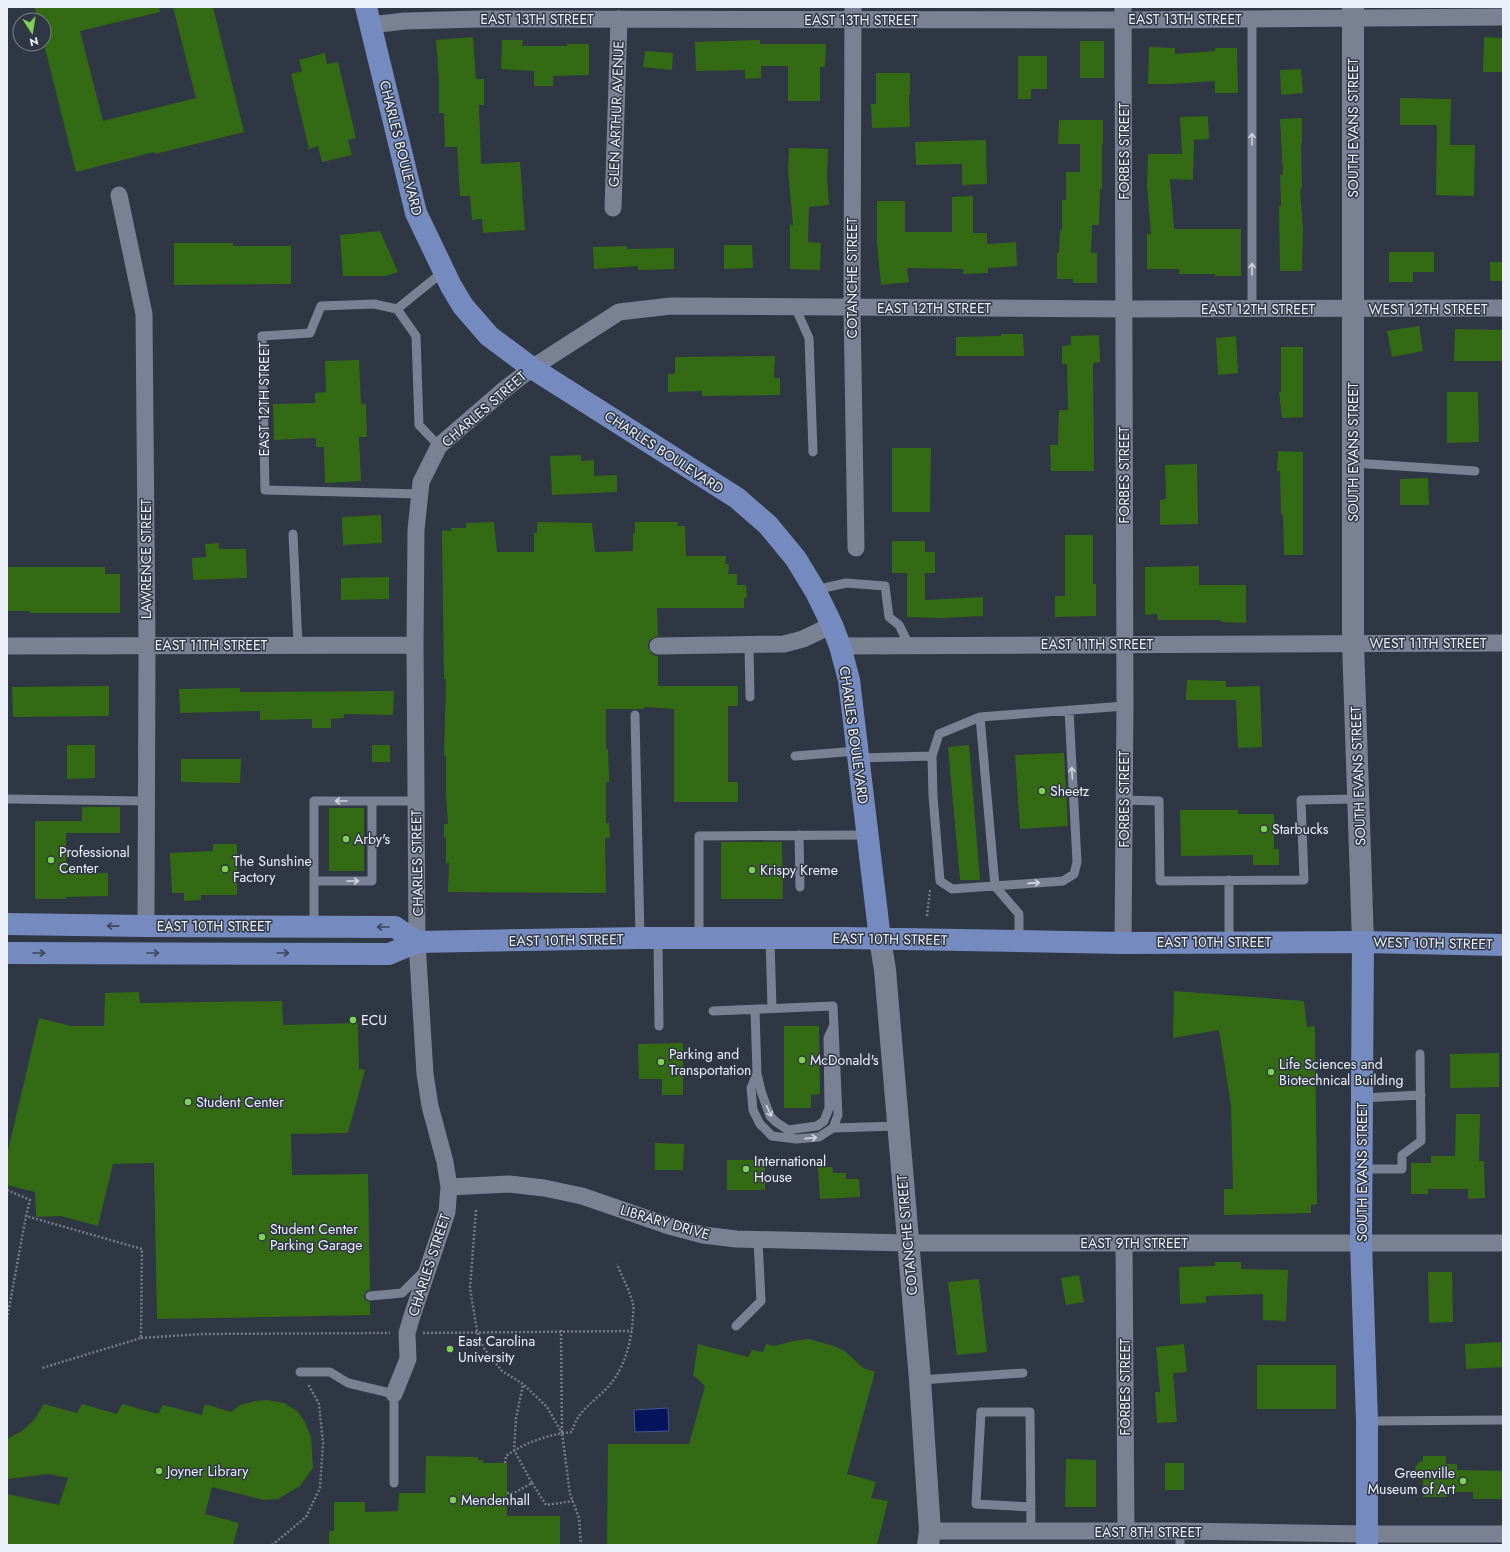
<svg xmlns="http://www.w3.org/2000/svg" width="1510" height="1552" font-family="Jost,sans-serif">
<style>
.water{fill:#05155d;stroke:#4a578c}
.building{fill:#356a15}
.lines{fill:none;stroke-linecap:round;stroke-linejoin:round}
.path{stroke:#757b87;stroke-width:2.5;stroke-dasharray:2 2;stroke-linecap:butt}
.service{stroke:#7a8192;stroke-width:9}
.minor{stroke:#7a8192;stroke-width:17}
.secondary{stroke:#7a8192;stroke-width:22}
.primary{stroke:#758bbf;stroke-width:22}
.oneway{stroke:#cfd4df}
.oneway2{stroke:#3d475d}
.poi-dot{fill:#7ed153;stroke:#2f3644;stroke-width:1.5}
.labels{text-anchor:middle;stroke-width:3;stroke-linejoin:round;paint-order:stroke}
.street-label{font-size:14px;fill:#ebf0f9;stroke:#2f3644}
.poi-label{font-size:14px;fill:#ebf0f9;stroke:#2f3644;text-anchor:start}
</style>
<rect width="100%" height="100%" fill="#2f3644"/>
<!-- water -->
<path class="water" d="M668,1408L669,1431L635,1432L634,1410Z"/>
<!-- building -->
<path class="building" d="M34,7H159L160,12L80,31L103,121L196,98L173,7H213L244,132L155,154L154,152L76,172L44,44V20H38Z
M473,37L476,79H484V105H479L481,164L520,162L525,230L483,233L482,219L472,220L470,196H460L457,147H445L444,113H439V80L436,40Z
M1484,37L1503,38V72H1483Z
M502,40H523L522,46H567V44H589V75L553,76V86H534V71L501,69Z
M760,40V44H826L825,67H820V101H788V66H761V78L745,79V70L696,71L695,42Z
M1080,41H1104V78H1080Z
M1149,47L1175,48V54L1215,51V48H1237L1238,93H1215V81L1171,84H1148Z
M645,51L673,53L672,70L643,67Z
M325,53L327,64L338,62L356,138L348,140L352,155L322,162L318,146L309,149L291,74L302,71L299,60Z
M1018,56H1047V89H1031V99H1018Z
M1301,69L1303,93L1281,95L1280,70Z
M876,73H910V94H909L910,127L872,128L871,104H876Z
M1400,98L1451,99L1450,145H1475L1474,196L1436,195L1437,125H1400Z
M1208,116L1209,139L1194,140L1193,180L1170,179L1174,229H1241V276H1215V274H1179V269H1147V234H1151L1147,186L1148,154H1182L1180,117Z
M1302,118V143H1301L1302,189H1300L1303,230L1302,271H1280L1279,206H1281L1280,175L1283,174L1280,119Z
M1059,120H1103V144H1102V189H1100L1099,225H1092L1091,253H1097V283H1073V279H1057V253H1059L1060,230H1062V200H1066V172H1080V144H1058Z
M986,140L987,184L962,185V164L916,165L915,142Z
M789,148L828,149L827,177L829,205L809,207L808,242L821,243L820,270L790,269V225H793L788,170Z
M973,196V233H987V244L1016,242L1017,266L988,268V273L963,274V269L907,268L909,282L881,285L877,243V201H905V232H952V197Z
M380,231L398,272L386,276H343L340,235Z
M174,243H233V246H291V284L174,285Z
M724,245H752L753,268L724,269Z
M627,246V249L674,248V269L638,270V266L594,269L593,247Z
M1389,252H1434V272H1413V282H1389Z
M1490,262H1503V281H1490Z
M1419,326L1423,351L1392,357L1387,331Z
M1455,329L1503,330V361H1454Z
M1001,334H1023L1024,356H956V337L1001,336Z
M1099,335L1100,362L1093,363L1094,471H1051L1050,445H1058L1059,410H1068L1067,364H1062V346L1071,345V336Z
M1236,336L1238,373L1218,375L1216,338Z
M1281,347H1303V417L1282,418L1279,392H1281Z
M775,356L774,378H780V395L702,396V391L668,392V374H675V357Z
M359,360L361,404H366L367,437H359L361,481L325,483L324,447H316V438L274,440L273,404L315,403V393L326,392L325,361Z
M1447,392H1478L1479,442L1447,443Z
M892,448H931L930,512H892Z
M1278,451L1303,452V555H1284L1283,514H1281L1280,471H1277Z
M581,455V461L594,460V476L617,475V492L552,495L550,456Z
M1197,464L1198,524L1160,525V500L1166,499L1165,465Z
M1428,478L1429,505H1400V479Z
M381,515L382,543L343,545L342,517Z
M494,522L497,552H534V533H537V522L592,523L595,552L633,551V533H635V522H678L677,526H685L686,556H726L725,564H729L728,574H737V585H746L747,598H744V608H657L658,636L653,638L649,641L648,646L650,651L653,655L658,656V686H738V706H728V782H738V802H674V709L644,707V709H606V749H608L609,782H606V823H609L610,838H605L606,893L448,892L449,863H446V838H444V824H448L446,795V756H444L446,679H444L442,530L451,531V528H466V523Z
M1065,535H1093V584H1096V616L1055,617V596H1065Z
M892,541H925V552H935V573H925V600L983,597V616L942,618L907,617V573H892Z
M219,543V549H246L247,578L193,580L192,558L206,557L205,544Z
M1199,566V585H1246V623L1221,622V620H1158L1157,614L1145,615V567Z
M7,567H105V574H120V613H30V611H7Z
M389,577V599L341,600V578Z
M1187,680L1226,681V687L1260,686L1262,747L1238,748L1236,700H1186Z
M109,686V716L13,717L12,687Z
M240,688V692L394,691L393,715L344,714V718L331,719V728H312V719L260,720V711L180,713L179,689Z
M67,745H95V778L67,779Z
M372,745H390V762H372Z
M969,745L980,880H960L948,747Z
M1064,753L1068,826L1020,829L1015,755Z
M181,759H241L240,783L181,782Z
M82,807H120V833H66V874L108,873V896L66,897V899H35V821H82Z
M329,808H364V871H329Z
M1180,810H1238V814H1274V849H1279V865H1253V855L1181,856Z
M721,842H782L783,899H721Z
M213,844H237V895H201V900L184,901V893H172L170,853L213,851Z
M1174,991L1304,1001L1307,1027L1315,1026L1317,1204L1311,1205V1213L1224,1215V1189H1233L1231,1105L1219,1030L1173,1038Z
M139,992L140,1003L282,1001L283,1025L358,1023L359,1069L365,1070L348,1133L291,1134L292,1175L368,1174L370,1290L366,1291L364,1296L365,1300L370,1302V1315L157,1319L154,1163L113,1164L98,1226L61,1216L36,1217L35,1192L7,1185V1155L39,1018L71,1026H104L105,993Z
M784,1026H819L820,1094L811,1095V1108H784Z
M683,1043V1095H662V1079H639L638,1044Z
M1499,1053V1087L1450,1088V1054Z
M1456,1114H1480L1479,1161H1484L1485,1198L1468,1199V1189H1428V1194H1411V1163H1431V1156H1455Z
M655,1143L684,1144L683,1170H655Z
M727,1160H765V1190H727Z
M818,1167H832L833,1173H846V1179H859L860,1197L820,1199Z
M1215,1262H1241V1269L1288,1270L1286,1321L1263,1320V1294L1206,1296V1303L1180,1304L1179,1267L1215,1266Z
M1428,1272H1452L1453,1322L1429,1323Z
M1079,1275L1084,1302L1066,1305L1061,1278Z
M979,1279L987,1352L957,1355L948,1282Z
M809,1339L834,1346L846,1352L863,1368L875,1372L847,1474L876,1482L871,1498L888,1501L877,1545H607L608,1444H689L705,1386L693,1375L698,1344L748,1357L752,1350L763,1352L766,1344L774,1346L793,1341Z
M1501,1342L1502,1367L1466,1369L1465,1344Z
M1184,1344L1187,1372L1173,1373L1177,1422L1157,1423L1155,1392H1160L1156,1347Z
M1257,1365H1336V1409H1257Z
M267,1400L284,1403L297,1411L305,1422L311,1437L313,1468L300,1486L278,1499L264,1500L212,1487L205,1514L239,1523L233,1545H7V1494L59,1505L68,1478L49,1474L7,1479V1439L22,1431L34,1420L44,1404L77,1413L82,1404L117,1414L122,1404L158,1414L163,1405L202,1415L205,1404L231,1412L240,1405L256,1401Z
M426,1456L478,1457V1460H483V1463H507V1516H560V1545H329V1531H334V1502H365V1512L398,1511L399,1493H425Z
M1423,1456H1446V1464H1457V1470L1503,1471V1499H1473V1492H1447V1497H1423V1476L1418,1474L1415,1468L1418,1463L1423,1461Z
M1066,1459L1096,1460V1507H1065Z
M1165,1463H1184V1490H1165Z"/>
<g class="lines">
<!-- path -->
<path class="path" d="M927,916L930,891L932,890
M7,1190L30,1200L26,1216L142,1249L141,1338L42,1368
M476,1210L470,1288L477,1331L483,1347L502,1371L523,1384L547,1407L562,1433
M7,1319L26,1216
M561,1330L562,1433L570,1494L579,1518L581,1545
M423,1333L632,1331
M141,1338L201,1334L390,1333
M505,1463L506,1456C524,1443 549,1434 572,1432C576,1413 592,1403 605,1390C624,1372 632,1341 633,1316C633,1312 634,1308 633,1304C630,1291 622,1277 617,1264
M532,1483L546,1505L573,1501
M507,1493H514L532,1483L514,1450L516,1418L523,1385
M272,1545L306,1517L320,1488L323,1443L319,1404L308,1384"/>
<!-- service -->
<path class="service" d="M795,307L809,338L813,452
M1252,308V19
M397,309L444,271
M1354,463L1475,471
M420,494L265,490L262,336L310,333L321,306L374,304L397,309L416,336L419,425L439,446
M293,534L298,645
M815,590L846,583L885,586L889,617L899,625L909,645
M749,645L750,697
M635,715L640,938
M980,717L995,886L1019,914V941
M795,756L857,751
M932,756L933,796L940,881L952,889L1063,881L1074,874L1077,862L1069,710
M858,758L932,756L939,734L980,717L1125,706
M7,799L147,801
M1124,800L1159,801L1160,881L1304,880L1301,800L1358,799
M372,801H416
M799,835L800,887
M1229,880V942
M314,927V801H372V881H314
M658,938L659,1026
M699,938V836L867,835
M770,938L772,1009
M755,1010L757,1074L761,1091L770,1116L776,1122L788,1130L817,1126L824,1121L829,1108L828,1038L834,1025
M713,1011L833,1006L838,1115L833,1128L819,1137L796,1139L772,1136L760,1124L753,1110L751,1088L757,1074
M1362,1098L1421,1095
M833,1128L898,1126
M1362,1169H1402V1155L1421,1141L1420,1054
M370,1296L402,1293L423,1272
M736,1326L761,1301L758,1240
M300,1372H330L348,1383L394,1394V1483
M920,1380L1023,1373
M1367,1421L1503,1420
M1031,1507L976,1504L981,1412H1030L1031,1532
M1180,1545V1531"/>
<!-- minor -->
<path class="minor" d="M853,7L852,307L856,548
M370,25L405,21L480,19L1124,20L1503,17
M119,195L144,314L147,646L146,926
M613,208L619,19
M7,646L415,645
M658,646L784,644L803,639L832,625
M840,646L1503,643
M1123,943L1125,706L1123,7
M449,1187L509,1184L544,1188L582,1196L669,1226L703,1235L736,1239L907,1243H1503
M1124,1243L1126,1531
M394,1394L408,1359L407,1333L411,1319L447,1212L449,1187L445,1162L430,1106L425,1074L417,942L415,645L416,530L421,482L439,446L505,389L532,368L619,312L671,306L1124,309L1503,308
M930,1531H1180L1367,1534H1503"/>
<!-- secondary -->
<path class="secondary" d="M1353,7V643L1363,942
M880,939L885,970L920,1380L930,1531L928,1545"/>
<!-- primary -->
<path class="primary" d="M366,7L416,213L451,286L463,306L489,336L532,368L737,498L768,525L796,559L816,592L832,625L840,646L849,680L880,939
M7,924L146,926L395,927L417,942
M1363,942L1361,1243L1367,1421V1545
M7,953L389,954L417,942L640,938H844L1123,943L1363,942L1503,945"/>
</g>
<!-- one-way arrows -->
<defs><path id="oneway-shaft" d="M-6 0H5M1.5-3L5.5 0L1.5 3" fill="none" stroke-width="1.6" stroke-linecap="round" stroke-linejoin="round"/></defs>
<g class="oneway">
<use href="#oneway-shaft" transform="translate(1252 139) rotate(-90)"/>
<use href="#oneway-shaft" transform="translate(1252 269) rotate(-90)"/>
<use href="#oneway-shaft" transform="translate(1072 773) rotate(-93)"/>
<use href="#oneway-shaft" transform="translate(341 801) rotate(-180)"/>
<use href="#oneway-shaft" transform="translate(353 881)"/>
<use href="#oneway-shaft" transform="translate(1034 883) rotate(-4)"/>
<use href="#oneway-shaft" transform="translate(769 1111) rotate(65)"/>
<use href="#oneway-shaft" transform="translate(811 1138) rotate(-6)"/>
</g>
<g class="oneway2">
<use href="#oneway-shaft" transform="translate(113 926) rotate(-179)"/>
<use href="#oneway-shaft" transform="translate(383 927) rotate(-180)"/>
<use href="#oneway-shaft" transform="translate(39 953)"/>
<use href="#oneway-shaft" transform="translate(153 953)"/>
<use href="#oneway-shaft" transform="translate(283 953)"/>
</g>
<!-- markers -->
<g class="poi-dot">
<circle cx="1042" cy="791" r="4"/>
<circle cx="1264" cy="829" r="4"/>
<circle cx="346" cy="839" r="4"/>
<circle cx="51" cy="860" r="4"/>
<circle cx="225" cy="869" r="4"/>
<circle cx="752" cy="870" r="4"/>
<circle cx="353" cy="1020" r="4"/>
<circle cx="802" cy="1060" r="4"/>
<circle cx="661" cy="1062" r="4"/>
<circle cx="1271" cy="1072" r="4"/>
<circle cx="188" cy="1102" r="4"/>
<circle cx="746" cy="1169" r="4"/>
<circle cx="262" cy="1237" r="4"/>
<circle cx="450" cy="1349" r="4"/>
<circle cx="159" cy="1471" r="4"/>
<circle cx="1463" cy="1481" r="4"/>
<circle cx="453" cy="1500" r="4"/>
</g>
<g class="labels">
<!-- street labels -->
<g class="street-label">
<text x="537" y="24">EAST 13TH STREET</text>
<text x="1185" y="24">EAST 13TH STREET</text>
<text x="861" y="25">EAST 13TH STREET</text>
<text transform="translate(616 114) rotate(-88)" y="5">GLEN ARTHUR AVENUE</text>
<text transform="translate(1353 128) rotate(-90)" y="5">SOUTH EVANS STREET</text>
<text transform="translate(401 148) rotate(76)" y="5">CHARLES BOULEVARD</text>
<text transform="translate(1124 151) rotate(-90)" y="5">FORBES STREET</text>
<text transform="translate(852 278) rotate(-90)" y="5">COTANCHE STREET</text>
<text x="934" y="313">EAST 12TH STREET</text>
<text x="1258" y="314">EAST 12TH STREET</text>
<text x="1428" y="314">WEST 12TH STREET</text>
<text transform="translate(264 399) rotate(-90)" y="5">EAST 12TH STREET</text>
<text transform="translate(484 409) rotate(-41)" y="5">CHARLES STREET</text>
<text transform="translate(664 452) rotate(33)" y="5">CHARLES BOULEVARD</text>
<text transform="translate(1353 452) rotate(-90)" y="5">SOUTH EVANS STREET</text>
<text transform="translate(1124 475) rotate(-90)" y="5">FORBES STREET</text>
<text transform="translate(146 559) rotate(-90)" y="5">LAWRENCE STREET</text>
<text x="1428" y="648">WEST 11TH STREET</text>
<text x="1097" y="649">EAST 11TH STREET</text>
<text x="211" y="650">EAST 11TH STREET</text>
<text transform="translate(854 735) rotate(82)" y="5">CHARLES BOULEVARD</text>
<text transform="translate(1358 776) rotate(-92)" y="5">SOUTH EVANS STREET</text>
<text transform="translate(1124 799) rotate(-90)" y="5">FORBES STREET</text>
<text transform="translate(417 863) rotate(-91)" y="5">CHARLES STREET</text>
<text x="214" y="931">EAST 10TH STREET</text>
<text transform="translate(890 939) rotate(1)" y="5">EAST 10TH STREET</text>
<text transform="translate(566 940) rotate(-1)" y="5">EAST 10TH STREET</text>
<text x="1214" y="947">EAST 10TH STREET</text>
<text transform="translate(1433 943) rotate(1)" y="5">WEST 10TH STREET</text>
<text transform="translate(1362 1172) rotate(-90)" y="5">SOUTH EVANS STREET</text>
<text transform="translate(665 1222) rotate(16)" y="5">LIBRARY DRIVE</text>
<text transform="translate(907 1235) rotate(-95)" y="5">COTANCHE STREET</text>
<text x="1134" y="1248">EAST 9TH STREET</text>
<text transform="translate(429 1265) rotate(-72)" y="5">CHARLES STREET</text>
<text transform="translate(1125 1387) rotate(-90)" y="5">FORBES STREET</text>
<text x="1148" y="1537">EAST 8TH STREET</text>
</g>
<!-- poi labels -->
<g class="poi-label">
<text x="1050" y="796">Sheetz</text>
<text x="1272" y="834">Starbucks</text>
<text x="354" y="844">Arby's</text>
<text x="59" y="857">Professional<tspan x="59" dy="16">Center</tspan></text>
<text x="233" y="866">The Sunshine<tspan x="233" dy="16">Factory</tspan></text>
<text x="760" y="875">Krispy Kreme</text>
<text x="361" y="1025">ECU</text>
<text x="669" y="1059">Parking and<tspan x="669" dy="16">Transportation</tspan></text>
<text x="810" y="1065">McDonald's</text>
<text x="1279" y="1069">Life Sciences and<tspan x="1279" dy="16">Biotechnical Building</tspan></text>
<text x="196" y="1107">Student Center</text>
<text x="754" y="1166">International<tspan x="754" dy="16">House</tspan></text>
<text x="270" y="1234">Student Center<tspan x="270" dy="16">Parking Garage</tspan></text>
<text x="458" y="1346">East Carolina<tspan x="458" dy="16">University</tspan></text>
<text x="167" y="1476">Joyner Library</text>
<text x="1455" y="1478" text-anchor="end">Greenville<tspan x="1455" dy="16">Museum of Art</tspan></text>
<text x="461" y="1505">Mendenhall</text>
</g>
</g>
<!-- border -->
<rect width="1510" height="1552" fill="none" stroke="#ebf0f9" stroke-width="16"/>
<!-- north arrow -->
<g transform="translate(32 32) rotate(168)"><circle r="19" fill="#2f3644" stroke="#7a808c"/>
<path d="M0-3L7 15L0 10L-7 15Z" fill="#7ed153"/>
<text y="-6" font-size="11" font-weight="bold" text-anchor="middle" fill="#ebf0f9">N</text>
</g>
</svg>
